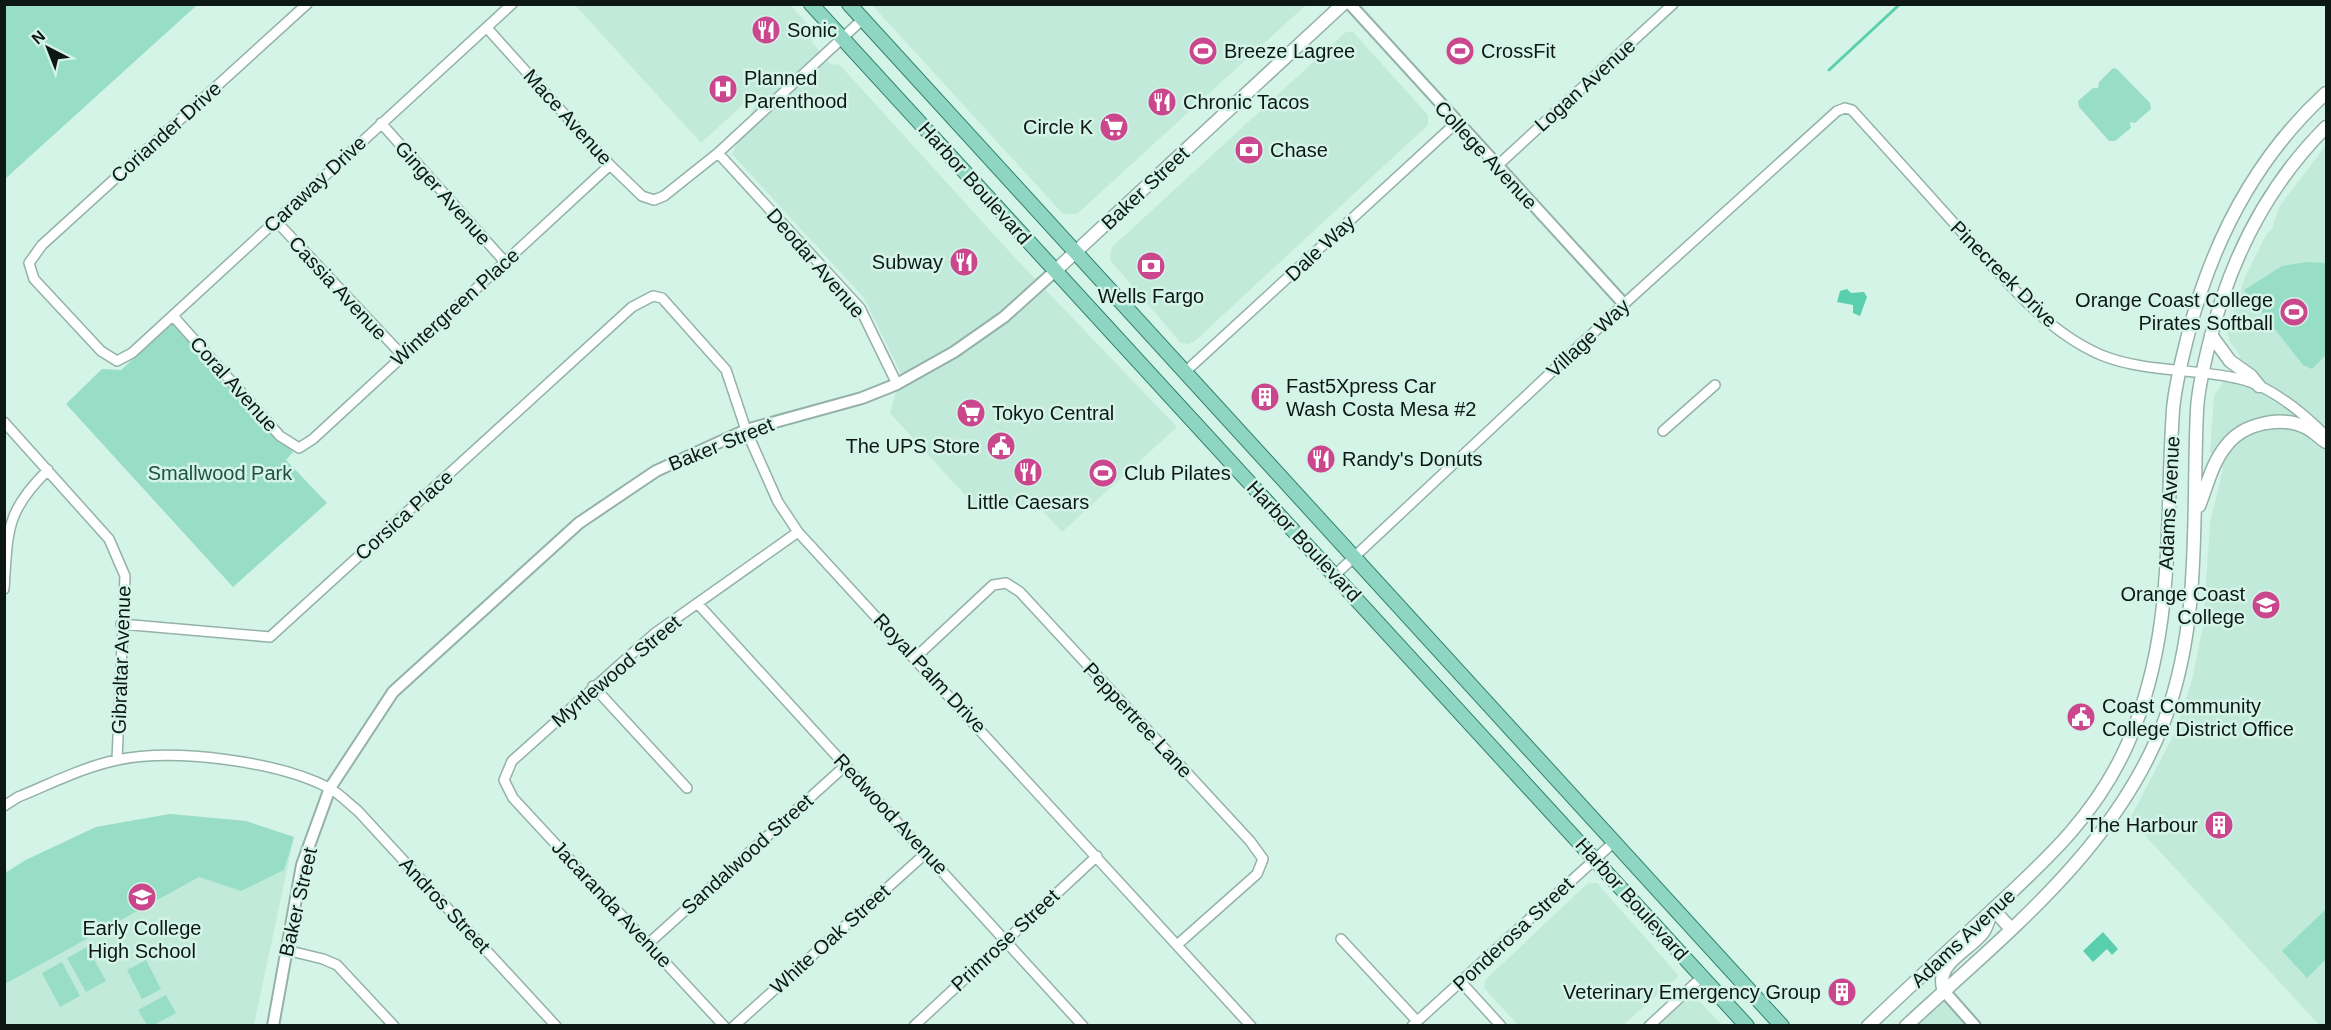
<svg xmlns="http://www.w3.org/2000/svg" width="2331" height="1030" font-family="Helvetica,sans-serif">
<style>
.built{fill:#c2eadb}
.green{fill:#98dec6}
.water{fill:#5acfad}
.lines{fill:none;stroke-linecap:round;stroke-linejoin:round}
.stream{stroke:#5acfad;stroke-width:3}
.minor-casing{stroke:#94b2a7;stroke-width:12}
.tertiary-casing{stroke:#94b2a7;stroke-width:14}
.secondary-casing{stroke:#94b2a7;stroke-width:15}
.primary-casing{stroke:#31826a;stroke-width:16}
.minor{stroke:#fff;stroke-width:9}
.tertiary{stroke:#fff;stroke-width:10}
.secondary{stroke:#fff;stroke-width:12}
.primary{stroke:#8fd6c2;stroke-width:14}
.labels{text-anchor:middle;stroke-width:5;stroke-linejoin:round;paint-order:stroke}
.poi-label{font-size:20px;fill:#0d1814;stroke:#d4f4e8;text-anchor:start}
.street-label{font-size:20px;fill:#0d1814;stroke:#d4f4e8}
.park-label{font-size:20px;fill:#205143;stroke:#d4f4e8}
</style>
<rect width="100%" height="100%" fill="#d4f4e8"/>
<!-- built -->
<path class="built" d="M575,5H790L813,30L815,37L812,42L831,65L839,64L1018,261L1177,427L1062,532L1038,506L974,505L890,413L901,374L864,298L732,154L759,96L756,93L701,143Z
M872,5H1306L1077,214H1063Z
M1346,32H1353L1428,115V125L1195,341L1188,344L1181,343L1110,260L1112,247Z
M2326,145V1025H2319L2130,819L2176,730L2192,680L2203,626L2210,523L2223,468L2210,452L2214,396L2240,356L2230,342L2227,332L2245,277L2267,233L2272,229L2279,207Z
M170,814L245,821L294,837L254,1025L5,1026V873L25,860L96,827Z
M1588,883H1597L1679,976L1623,1025H1518L1484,988L1485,980Z
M1687,999L1699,1001L1722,1025H1657Z
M1942,999L1966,1025L1913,1026Z"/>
<!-- green -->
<path class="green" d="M5,4H197V5L5,179Z
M2113,68L2117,69L2150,103L2151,109L2135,123L2130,122L2131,128L2115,141H2109L2079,107L2078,101L2093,88H2098L2099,82Z
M2307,262L2326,263V355L2312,369L2303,365L2244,290L2282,266Z
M173,323L293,452L286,460L327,503L233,587L66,404L102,369L121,370Z
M170,814L246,821L294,837L284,870L241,891L199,877L5,984V873L26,860L96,827Z
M2326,909V959L2307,978L2282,951Z
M87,947L106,981L86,992L67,958Z
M146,960L161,989L142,999L127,970Z
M62,962L80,996L60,1007L42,973Z
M166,995L176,1013L154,1025H147L138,1010Z"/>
<!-- water -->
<path class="water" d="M1847,289L1851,293L1864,292L1867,297L1860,316L1853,313V305L1837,302L1840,291Z
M2103,932L2118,949L2112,955L2107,949L2093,962L2083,951Z"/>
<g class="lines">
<!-- stream -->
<path class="stream" d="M1829,70L1900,4"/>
<!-- minor casing -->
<g class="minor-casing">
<path id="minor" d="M307,4L42,245L29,263L34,279L101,351L117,361L132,353L512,4
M487,28L610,165L642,196L654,200L664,196L718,153L863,19
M381,123L505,262
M718,153L860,308L897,384
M1497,166L1673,4
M275,220L402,355
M173,316L280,436L299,448L313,439L610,165
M1185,372L1456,123
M4,422L109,539L125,576L117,760
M1663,431L1715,385
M1336,574L1624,304L1837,111L1845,108L1852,110C1891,153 1930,196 1968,239C2007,282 2047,332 2101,355C2146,373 2194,368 2240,379C2273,387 2303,413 2326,436
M4,589C8,531 5,512 48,470
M698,604L1083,1026
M121,624L270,637L632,307L653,296L662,298L726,370L746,430L778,502L798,532L1251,1026
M916,657L993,585L1006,583L1020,592L1250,841L1263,859L1257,874L1177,945
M593,686L687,788
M4,806L18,797C50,784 83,767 117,760C174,748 277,761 329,788C339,793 349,804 358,811L556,1026
M1341,939L1417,1021
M649,943L845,766
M286,950L323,959L337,965L394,1026
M1461,982L1501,1026
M724,1026L513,798L504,780L512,761L654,634L798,532
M734,1026L926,853
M914,1026L1097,856
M1412,1026L1614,842
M1649,1026L1702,977"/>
</g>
<!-- tertiary casing -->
<g class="tertiary-casing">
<path id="tertiary" d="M1350,4L1624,304
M1944,991L1975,1026
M273,1026L302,865L330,788L393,692L579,523L656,471L746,430L862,398L897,384L954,352L1004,317L1055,271"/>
</g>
<!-- secondary casing -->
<g class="secondary-casing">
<path id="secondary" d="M1055,271L1343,4
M2211,335L2230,361L2251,376L2259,386
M2199,506C2207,486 2212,463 2226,446C2243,423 2282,415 2307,428C2314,432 2320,438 2326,442
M1993,909L2011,929
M1944,991C1933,963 1971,950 1984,931C1987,926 1989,919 1991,913
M1868,1026C1908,988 1948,951 1988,914C2045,861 2096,816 2128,743C2176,633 2165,526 2173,410C2175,385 2182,359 2188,335C2212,242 2255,158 2326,93
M1906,1026C2004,935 2117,848 2165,719C2202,619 2192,514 2197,410C2198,388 2204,365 2209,344C2229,262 2266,187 2326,127"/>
</g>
<!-- primary casing -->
<g class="primary-casing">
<path id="primary" d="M811,4L1747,1026
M849,4L1782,1026"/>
</g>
<!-- minor -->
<use href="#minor" class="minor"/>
<!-- tertiary -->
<use href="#tertiary" class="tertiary"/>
<!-- secondary -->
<use href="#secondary" class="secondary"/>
<!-- primary -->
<use href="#primary" class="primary"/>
</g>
<!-- icons -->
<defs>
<g id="restaurant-disc" transform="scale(1.5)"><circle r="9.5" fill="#ca478d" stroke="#d4f4e8"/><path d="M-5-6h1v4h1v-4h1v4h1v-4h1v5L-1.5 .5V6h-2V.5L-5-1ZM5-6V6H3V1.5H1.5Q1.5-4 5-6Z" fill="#fff"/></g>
<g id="stadium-disc" transform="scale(1.5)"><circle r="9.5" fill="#ca478d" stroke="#d4f4e8"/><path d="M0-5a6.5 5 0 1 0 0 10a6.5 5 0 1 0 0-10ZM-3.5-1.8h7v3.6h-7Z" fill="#fff"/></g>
<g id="hospital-disc" transform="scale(1.5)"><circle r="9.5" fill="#ca478d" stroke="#d4f4e8"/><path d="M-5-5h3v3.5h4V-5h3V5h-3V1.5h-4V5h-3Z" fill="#fff"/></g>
<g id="supermarket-disc" transform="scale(1.5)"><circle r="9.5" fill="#ca478d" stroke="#d4f4e8"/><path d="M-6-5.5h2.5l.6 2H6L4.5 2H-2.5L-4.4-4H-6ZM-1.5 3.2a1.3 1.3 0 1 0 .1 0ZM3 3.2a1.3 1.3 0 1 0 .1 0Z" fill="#fff"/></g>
<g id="bank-disc" transform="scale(1.5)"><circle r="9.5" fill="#ca478d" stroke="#d4f4e8"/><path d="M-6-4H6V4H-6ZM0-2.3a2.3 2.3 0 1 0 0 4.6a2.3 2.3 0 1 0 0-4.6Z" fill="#fff"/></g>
<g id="building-disc" transform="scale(1.5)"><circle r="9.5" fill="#ca478d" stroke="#d4f4e8"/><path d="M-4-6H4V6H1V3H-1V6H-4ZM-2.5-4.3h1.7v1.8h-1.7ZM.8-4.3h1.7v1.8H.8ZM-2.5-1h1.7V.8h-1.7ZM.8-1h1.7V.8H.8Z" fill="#fff"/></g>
<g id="civic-disc" transform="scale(1.5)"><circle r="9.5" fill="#ca478d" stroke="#d4f4e8"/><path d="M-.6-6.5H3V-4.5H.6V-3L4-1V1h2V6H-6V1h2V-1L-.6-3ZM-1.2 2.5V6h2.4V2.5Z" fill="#fff"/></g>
<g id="university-disc" transform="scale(1.5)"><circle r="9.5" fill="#ca478d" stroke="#d4f4e8"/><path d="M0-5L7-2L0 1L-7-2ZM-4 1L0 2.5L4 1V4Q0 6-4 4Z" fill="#fff"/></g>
<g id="school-disc" transform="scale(1.5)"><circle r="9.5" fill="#ca478d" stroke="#d4f4e8"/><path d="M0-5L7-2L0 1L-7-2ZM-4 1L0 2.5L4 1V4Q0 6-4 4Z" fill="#fff"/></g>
</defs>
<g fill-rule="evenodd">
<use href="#restaurant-disc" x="766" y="30"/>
<use href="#stadium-disc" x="1203" y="51"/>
<use href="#stadium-disc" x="1460" y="51"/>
<use href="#hospital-disc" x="723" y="89"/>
<use href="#restaurant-disc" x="1162" y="102"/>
<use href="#supermarket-disc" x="1114" y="127"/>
<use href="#bank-disc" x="1249" y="150"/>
<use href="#restaurant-disc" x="964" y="262"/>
<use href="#bank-disc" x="1151" y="266"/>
<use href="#stadium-disc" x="2294" y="312"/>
<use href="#building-disc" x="1265" y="397"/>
<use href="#supermarket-disc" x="971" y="413"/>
<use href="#civic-disc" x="1001" y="446"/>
<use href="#restaurant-disc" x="1321" y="459"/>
<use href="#restaurant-disc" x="1028" y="472"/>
<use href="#stadium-disc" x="1103" y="473"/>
<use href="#university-disc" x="2266" y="605"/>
<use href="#civic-disc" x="2081" y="717"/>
<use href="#building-disc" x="2219" y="825"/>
<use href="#school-disc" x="142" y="897"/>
<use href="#building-disc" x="1842" y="992"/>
</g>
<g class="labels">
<!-- poi labels -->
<g class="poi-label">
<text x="787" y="37">Sonic</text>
<text x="1224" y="58">Breeze Lagree</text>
<text x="1481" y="58">CrossFit</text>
<text x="744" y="85">Planned<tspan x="744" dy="23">Parenthood</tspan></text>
<text x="1183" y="109">Chronic Tacos</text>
<text x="1093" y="134" text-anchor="end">Circle K</text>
<text x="1270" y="157">Chase</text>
<text x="943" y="269" text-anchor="end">Subway</text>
<text x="1151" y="303" text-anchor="middle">Wells Fargo</text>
<text x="2273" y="307" text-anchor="end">Orange Coast College<tspan x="2273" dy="23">Pirates Softball</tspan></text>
<text x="1286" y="393">Fast5Xpress Car<tspan x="1286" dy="23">Wash Costa Mesa #2</tspan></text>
<text x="992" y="420">Tokyo Central</text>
<text x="980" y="453" text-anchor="end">The UPS Store</text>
<text x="1342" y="466">Randy's Donuts</text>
<text x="1124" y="480">Club Pilates</text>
<text x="1028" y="509" text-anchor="middle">Little Caesars</text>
<text x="2245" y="601" text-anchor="end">Orange Coast<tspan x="2245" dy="23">College</tspan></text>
<text x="2102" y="713">Coast Community<tspan x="2102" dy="23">College District Office</tspan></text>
<text x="2198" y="832" text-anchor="end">The Harbour</text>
<text x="142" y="935" text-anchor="middle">Early College<tspan x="142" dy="23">High School</tspan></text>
<text x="1821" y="999" text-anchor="end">Veterinary Emergency Group</text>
</g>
<!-- street labels -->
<g class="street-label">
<text transform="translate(1585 85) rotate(-42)" y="7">Logan Avenue</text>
<text transform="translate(568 117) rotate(48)" y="7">Mace Avenue</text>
<text transform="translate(166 132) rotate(-42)" y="7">Coriander Drive</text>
<text transform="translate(1486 155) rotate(47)" y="7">College Avenue</text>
<text transform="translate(975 183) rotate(48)" y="7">Harbor Boulevard</text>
<text transform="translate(315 184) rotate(-43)" y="7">Caraway Drive</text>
<text transform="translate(1145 188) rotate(-43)" y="7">Baker Street</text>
<text transform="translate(443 193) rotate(48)" y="7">Ginger Avenue</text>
<text transform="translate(1320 248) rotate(-43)" y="7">Dale Way</text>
<text transform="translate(816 263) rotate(49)" y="7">Deodar Avenue</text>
<text transform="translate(2004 274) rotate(45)" y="7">Pinecreek Drive</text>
<text transform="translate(338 288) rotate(47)" y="7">Cassia Avenue</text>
<text transform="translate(455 307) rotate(-42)" y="7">Wintergreen Place</text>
<text transform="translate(1588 338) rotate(-43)" y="7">Village Way</text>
<text transform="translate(234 384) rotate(48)" y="7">Coral Avenue</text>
<text transform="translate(721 444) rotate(-22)" y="7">Baker Street</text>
<text transform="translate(2169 503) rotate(-87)" y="7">Adams Avenue</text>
<text transform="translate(404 515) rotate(-42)" y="7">Corsica Place</text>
<text transform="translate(1304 541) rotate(47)" y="7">Harbor Boulevard</text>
<text transform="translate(121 660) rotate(-88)" y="7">Gibraltar Avenue</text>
<text transform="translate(616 671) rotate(-40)" y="7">Myrtlewood Street</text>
<text transform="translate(930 673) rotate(47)" y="7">Royal Palm Drive</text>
<text transform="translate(1138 720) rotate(47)" y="7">Peppertree Lane</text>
<text transform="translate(891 814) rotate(47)" y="7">Redwood Avenue</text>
<text transform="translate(747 854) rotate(-42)" y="7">Sandalwood Street</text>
<text transform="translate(1632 899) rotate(48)" y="7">Harbor Boulevard</text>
<text transform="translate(298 902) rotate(-77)" y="7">Baker Street</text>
<text transform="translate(612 904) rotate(47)" y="7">Jacaranda Avenue</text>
<text transform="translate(445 905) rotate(47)" y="7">Andros Street</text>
<text transform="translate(1513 934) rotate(-43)" y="7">Ponderosa Street</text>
<text transform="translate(1963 938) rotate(-43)" y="7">Adams Avenue</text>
<text transform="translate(830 939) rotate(-42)" y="7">White Oak Street</text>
<text transform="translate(1005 940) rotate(-43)" y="7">Primrose Street</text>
</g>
<!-- park labels -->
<g class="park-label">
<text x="220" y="480">Smallwood Park</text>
</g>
</g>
<!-- border -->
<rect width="2331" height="1030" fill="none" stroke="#0d1814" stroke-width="12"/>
<!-- north arrow -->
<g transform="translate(48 48) rotate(318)" stroke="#d4f4e8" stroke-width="4.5" paint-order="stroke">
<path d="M0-4.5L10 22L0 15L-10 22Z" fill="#0d1814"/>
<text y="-9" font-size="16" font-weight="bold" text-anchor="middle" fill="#0d1814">N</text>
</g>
</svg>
